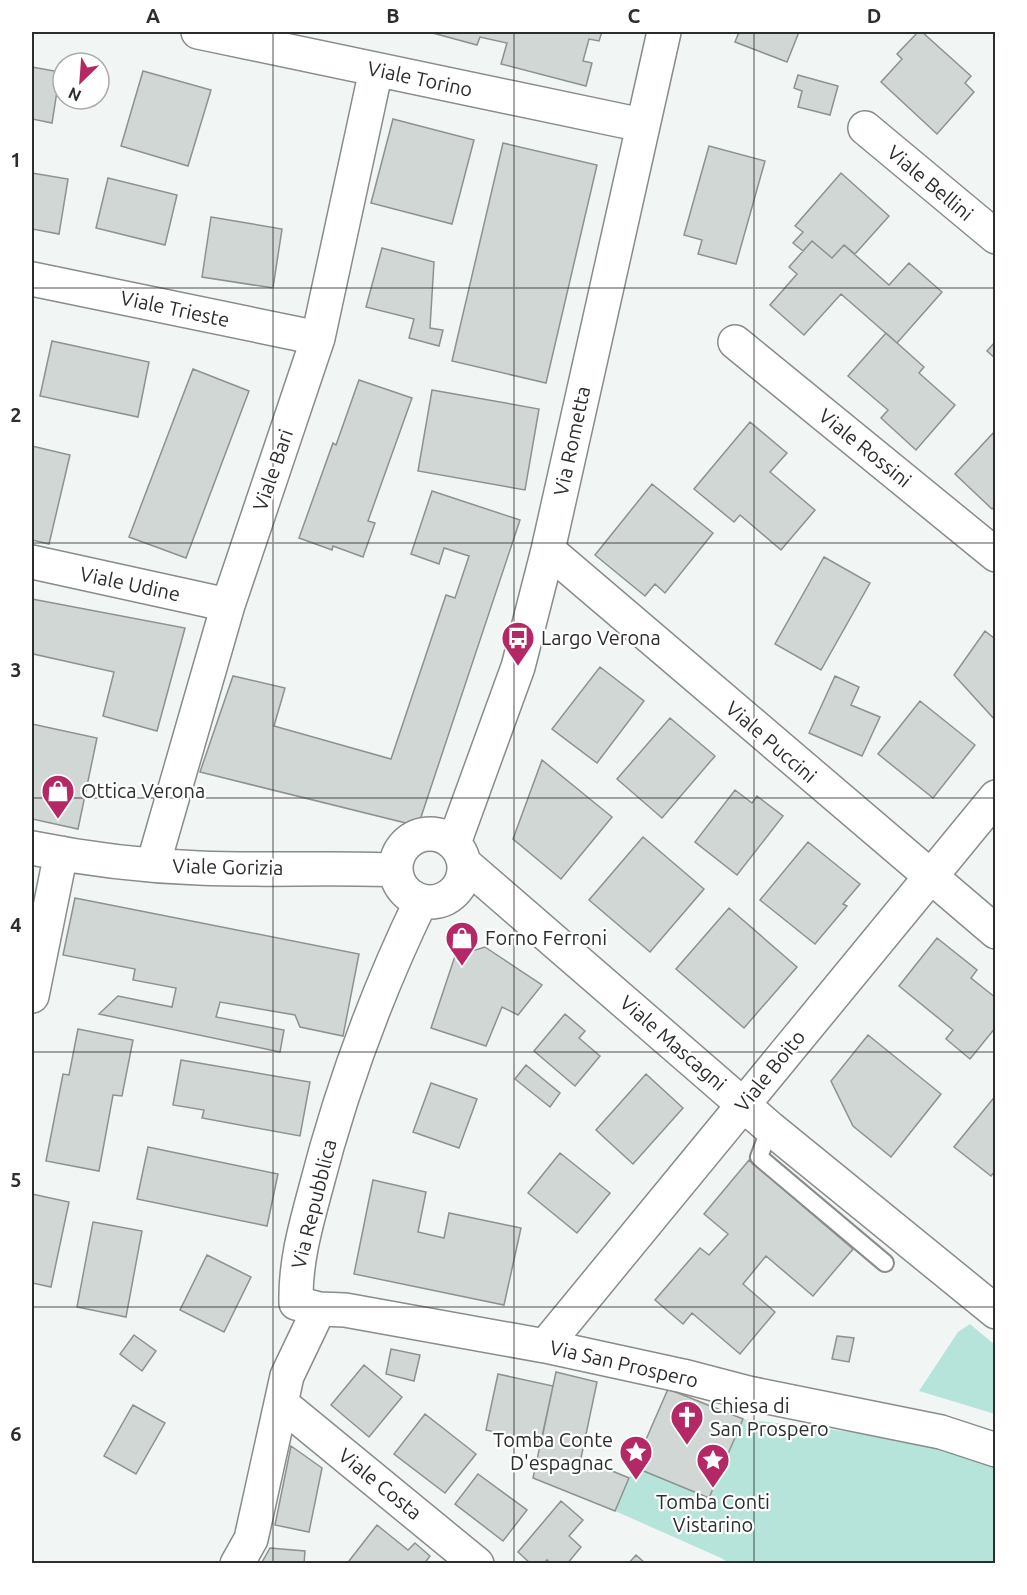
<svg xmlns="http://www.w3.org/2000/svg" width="1027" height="1595" font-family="Ubuntu,sans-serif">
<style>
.green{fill:#b7e4da}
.building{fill:#d1d7d5;stroke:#8d9291;stroke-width:1.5}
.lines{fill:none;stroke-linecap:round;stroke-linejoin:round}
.lane-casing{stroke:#888c8b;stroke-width:20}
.street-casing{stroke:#888c8b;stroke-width:36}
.lane{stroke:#fff;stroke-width:16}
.street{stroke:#fff;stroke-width:33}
.grid{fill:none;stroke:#2c2e2d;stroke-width:1.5;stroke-opacity:0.55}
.labels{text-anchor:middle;stroke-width:4.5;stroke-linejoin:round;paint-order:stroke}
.street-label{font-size:20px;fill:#2c2e2d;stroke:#fff}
.poi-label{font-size:20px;fill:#2c2e2d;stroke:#fff;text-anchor:start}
.neatline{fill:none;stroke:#2c2e2d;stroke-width:2}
.grid-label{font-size:20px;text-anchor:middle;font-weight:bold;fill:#2c2e2d}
</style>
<rect width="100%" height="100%" fill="#f1f6f5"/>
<!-- green -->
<path class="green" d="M970,1324L995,1345V1414L919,1391L958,1332Z
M743,1419L893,1437L941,1449L995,1466V1563H729L721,1558L615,1511L634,1467L709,1498Z"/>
<!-- building -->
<path class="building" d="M429,32H602L599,41L589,39L583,61L592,63L586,86L501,64L507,43L480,37L477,45Z
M739,32H799L787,62L735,42Z
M918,32H922L971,76L965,83L974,92L937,134L881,82L902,59L897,54Z
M32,67L60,72L52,123L32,119Z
M143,71L211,90L188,166L121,146Z
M798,75L838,86L830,115L798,107L802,91L794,88Z
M393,119L474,140L452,224L371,203Z
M503,143L597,165L546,383L452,361Z
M709,146L765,161L736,264L698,254L702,240L684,235Z
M32,173L68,179L59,234L32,229Z
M841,173L889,216L855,254L844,245L832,258L812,241L803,251L793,243L803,232L795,226Z
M108,178L177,195L165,245L96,228Z
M211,217L282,229L273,288L202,277Z
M812,241L832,258L844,245L889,285L909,263L942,292L897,343L841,294L804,335L770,305L797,274L789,267Z
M382,248L434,262L430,328L443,330L439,346L409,338L414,319L366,307Z
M886,333L924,367L919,373L955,405L916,450L881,418L888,410L848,376Z
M52,341L149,362L138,417L40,396Z
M996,341V359L987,351Z
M193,369L249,391L186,558L129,537Z
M359,380L412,398L368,521L375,523L363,557L333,546L332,550L299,538L333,443L336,445Z
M432,390L539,409L525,490L418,471Z
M750,422L787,453L770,472L815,510L781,550L740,515L734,522L694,489Z
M996,430V505L992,509L955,474Z
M32,446L70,455L49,544L32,540Z
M652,484L713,533L665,593L655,584L645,596L595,555Z
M432,491L520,520L418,826L200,772L233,676L285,688L274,726L391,759L446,595L455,598L469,556L444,548L439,564L411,554Z
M824,557L870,583L821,670L775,644Z
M32,599L185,628L157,731L103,716L114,672L33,654L32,658Z
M985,631L994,638L996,636V721L954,675Z
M600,667L644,701L597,763L552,729Z
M835,676L859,687L851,705L880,717L862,756L809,733Z
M920,701L975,745L933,798L878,754Z
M670,718L715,756L662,818L617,779Z
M32,724L97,738L78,829L32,819Z
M542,760L612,817L561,879L513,839Z
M735,790L752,803L757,796L783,816L737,875L695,842Z
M643,837L704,889L650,952L589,900Z
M808,842L860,884L843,904L847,906L815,944L760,900Z
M75,898L359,954L343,1036L300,1027L295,1015L220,1002L216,1017L284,1030L280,1052L99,1014L118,996L172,1007L176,988L133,980L135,969L63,955Z
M729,908L797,967L744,1028L676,969Z
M937,938L977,970L971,978L996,998V1027L970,1059L946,1039L953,1030L899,986Z
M485,947L542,985L518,1015L502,1007L486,1046L431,1028L455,956Z
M565,1014L585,1031L579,1038L600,1056L575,1086L534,1051Z
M78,1029L133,1040L122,1096L113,1095L99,1171L46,1161L63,1074L69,1075Z
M868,1035L941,1094L891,1157L853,1126L831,1081Z
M181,1060L310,1082L300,1136L202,1118L204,1110L173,1105Z
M526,1065L560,1093L550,1107L515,1079Z
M646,1074L683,1108L633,1164L596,1130Z
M431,1083L477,1099L459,1148L413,1132Z
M996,1095V1170L991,1176L954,1147Z
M148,1147L278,1174L267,1226L137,1199Z
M560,1153L610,1193L577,1233L528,1193Z
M749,1160L853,1249L813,1296L766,1256L743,1284L775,1312L740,1354L692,1313L683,1324L655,1300L700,1248L709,1255L728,1234L704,1214Z
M373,1180L426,1192L418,1232L444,1238L449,1213L521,1228L504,1305L354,1274Z
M32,1194L69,1202L51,1287L32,1283Z
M93,1222L142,1231L126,1317L77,1307Z
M207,1255L251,1277L224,1332L180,1310Z
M134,1335L156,1351L142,1371L120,1354Z
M837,1336L854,1338L849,1362L832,1359Z
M391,1349L420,1355L414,1381L386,1374Z
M364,1365L402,1397L369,1437L331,1405Z
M556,1372L597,1382L581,1458L629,1478L615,1511L533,1478Z
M498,1374L553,1386L541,1443L486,1430Z
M668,1389L743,1419L709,1498L634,1467Z
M133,1405L165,1423L136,1474L104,1456Z
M425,1414L476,1454L445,1493L394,1454Z
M291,1446L322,1468L309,1532L275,1525Z
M478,1474L527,1510L503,1541L455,1504Z
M561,1501L583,1520L569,1536L581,1547L567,1564H551L547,1560L544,1564H531L518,1552Z
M377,1525L408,1550L415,1543L430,1556L424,1564H352L349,1561Z
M270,1548L305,1551L304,1564H261Z
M636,1555L646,1564H628Z"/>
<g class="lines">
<!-- lane casing -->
<g class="lane-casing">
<path id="lane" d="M770,1128L759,1157L885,1263"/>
</g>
<!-- street casing -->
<g class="street-casing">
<path id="street" d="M198,32L642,125
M865,128L996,237
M32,279L318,338
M735,342L996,555
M548,550L996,932
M32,562L228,605
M396 868a34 34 0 1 1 68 0a34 34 0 1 1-68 0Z
M454,843L518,667L548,550L664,32
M32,848C86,859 143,866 199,868C265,871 330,867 396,870
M464,863L770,1128L996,1312
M153,865L228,605L318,338L376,70
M421,901C377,992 340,1093 315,1191C305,1228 295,1264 296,1303L319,1309L345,1310L545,1346L683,1376L748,1393L941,1432L996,1450
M32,996L61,853
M545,1346L996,797
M282,1404L477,1564
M237,1564L251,1539L287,1376L319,1309"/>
</g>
<!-- lane -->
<use href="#lane" class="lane"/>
<!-- street -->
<use href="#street" class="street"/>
</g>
<!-- grid -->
<path class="grid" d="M273,32V1564M514,32V1564M754,32V1564M32,288H996M32,543H996M32,798H996M32,1052H996M32,1307H996"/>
<!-- icons -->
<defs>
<g id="bus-pin" transform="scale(1.725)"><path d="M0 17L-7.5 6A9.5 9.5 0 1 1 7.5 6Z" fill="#b42965" stroke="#fff"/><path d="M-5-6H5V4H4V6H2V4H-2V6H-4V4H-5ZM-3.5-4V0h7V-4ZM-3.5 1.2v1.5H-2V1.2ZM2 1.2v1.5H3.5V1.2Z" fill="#fff"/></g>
<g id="shop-pin" transform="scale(1.725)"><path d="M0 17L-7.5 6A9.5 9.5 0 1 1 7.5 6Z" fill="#b42965" stroke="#fff"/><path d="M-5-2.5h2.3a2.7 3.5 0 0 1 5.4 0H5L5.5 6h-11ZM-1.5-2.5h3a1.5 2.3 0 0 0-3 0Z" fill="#fff"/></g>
<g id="church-pin" transform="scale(1.725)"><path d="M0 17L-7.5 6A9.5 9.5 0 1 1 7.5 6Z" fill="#b42965" stroke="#fff"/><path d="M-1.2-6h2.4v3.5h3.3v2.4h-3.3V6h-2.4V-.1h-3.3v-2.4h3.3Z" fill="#fff"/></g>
<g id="sight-pin" transform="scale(1.725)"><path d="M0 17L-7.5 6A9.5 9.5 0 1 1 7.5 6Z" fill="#b42965" stroke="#fff"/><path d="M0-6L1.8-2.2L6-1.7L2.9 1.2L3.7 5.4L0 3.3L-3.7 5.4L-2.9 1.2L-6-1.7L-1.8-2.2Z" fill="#fff"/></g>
</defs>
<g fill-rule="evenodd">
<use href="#bus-pin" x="518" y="638"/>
<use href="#shop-pin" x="58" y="791"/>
<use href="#shop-pin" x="462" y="938"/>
<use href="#church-pin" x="687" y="1417"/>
<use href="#sight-pin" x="636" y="1452"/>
<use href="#sight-pin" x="713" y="1460"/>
</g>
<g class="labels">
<!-- street labels -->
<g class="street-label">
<text transform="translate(420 79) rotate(12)" y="7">Viale Torino</text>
<text transform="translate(930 183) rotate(40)" y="7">Viale Bellini</text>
<text transform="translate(175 309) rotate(12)" y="7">Viale Trieste</text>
<text transform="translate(572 441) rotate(-78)" y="7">Via Rometta</text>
<text transform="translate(865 448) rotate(39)" y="7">Viale Rossini</text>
<text transform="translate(273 470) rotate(-71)" y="7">Viale Bari</text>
<text transform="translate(130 584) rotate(12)" y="7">Viale Udine</text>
<text transform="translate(771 742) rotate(41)" y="7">Viale Puccini</text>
<text transform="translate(228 867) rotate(1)" y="7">Viale Gorizia</text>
<text transform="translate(673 1043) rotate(41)" y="7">Viale Mascagni</text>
<text transform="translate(770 1071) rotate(-51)" y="7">Viale Boito</text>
<text transform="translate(314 1204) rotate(-76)" y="7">Via Repubblica</text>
<text transform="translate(624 1364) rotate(13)" y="7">Via San Prospero</text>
<text transform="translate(380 1484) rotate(39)" y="7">Viale Costa</text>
</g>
<!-- poi labels -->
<g class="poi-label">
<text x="541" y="645">Largo Verona</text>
<text x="81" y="798">Ottica Verona</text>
<text x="485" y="945">Forno Ferroni</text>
<text x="710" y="1413">Chiesa di<tspan x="710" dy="23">San Prospero</tspan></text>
<text x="613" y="1447" text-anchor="end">Tomba Conte<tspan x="613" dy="23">D'espagnac</tspan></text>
<text x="713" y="1509" text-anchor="middle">Tomba Conti<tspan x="713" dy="23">Vistarino</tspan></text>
</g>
</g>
<!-- border -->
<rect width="1027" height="1595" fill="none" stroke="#ffffff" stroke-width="66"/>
<!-- north arrow -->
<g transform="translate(81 81) rotate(205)"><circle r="28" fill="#ffffff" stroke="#ababab" stroke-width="1.5"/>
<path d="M0-4.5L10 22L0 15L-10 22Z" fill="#b42965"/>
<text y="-9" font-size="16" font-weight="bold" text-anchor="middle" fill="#2c2e2d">N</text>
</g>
<rect x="33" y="33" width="961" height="1529" class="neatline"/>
<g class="grid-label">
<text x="153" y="23">A</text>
<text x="393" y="23">B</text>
<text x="634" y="23">C</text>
<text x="874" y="23">D</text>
<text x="16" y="167">1</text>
<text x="16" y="422">2</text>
<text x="16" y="677">3</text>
<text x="16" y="932">4</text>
<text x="16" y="1187">5</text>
<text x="16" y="1441">6</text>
</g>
</svg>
